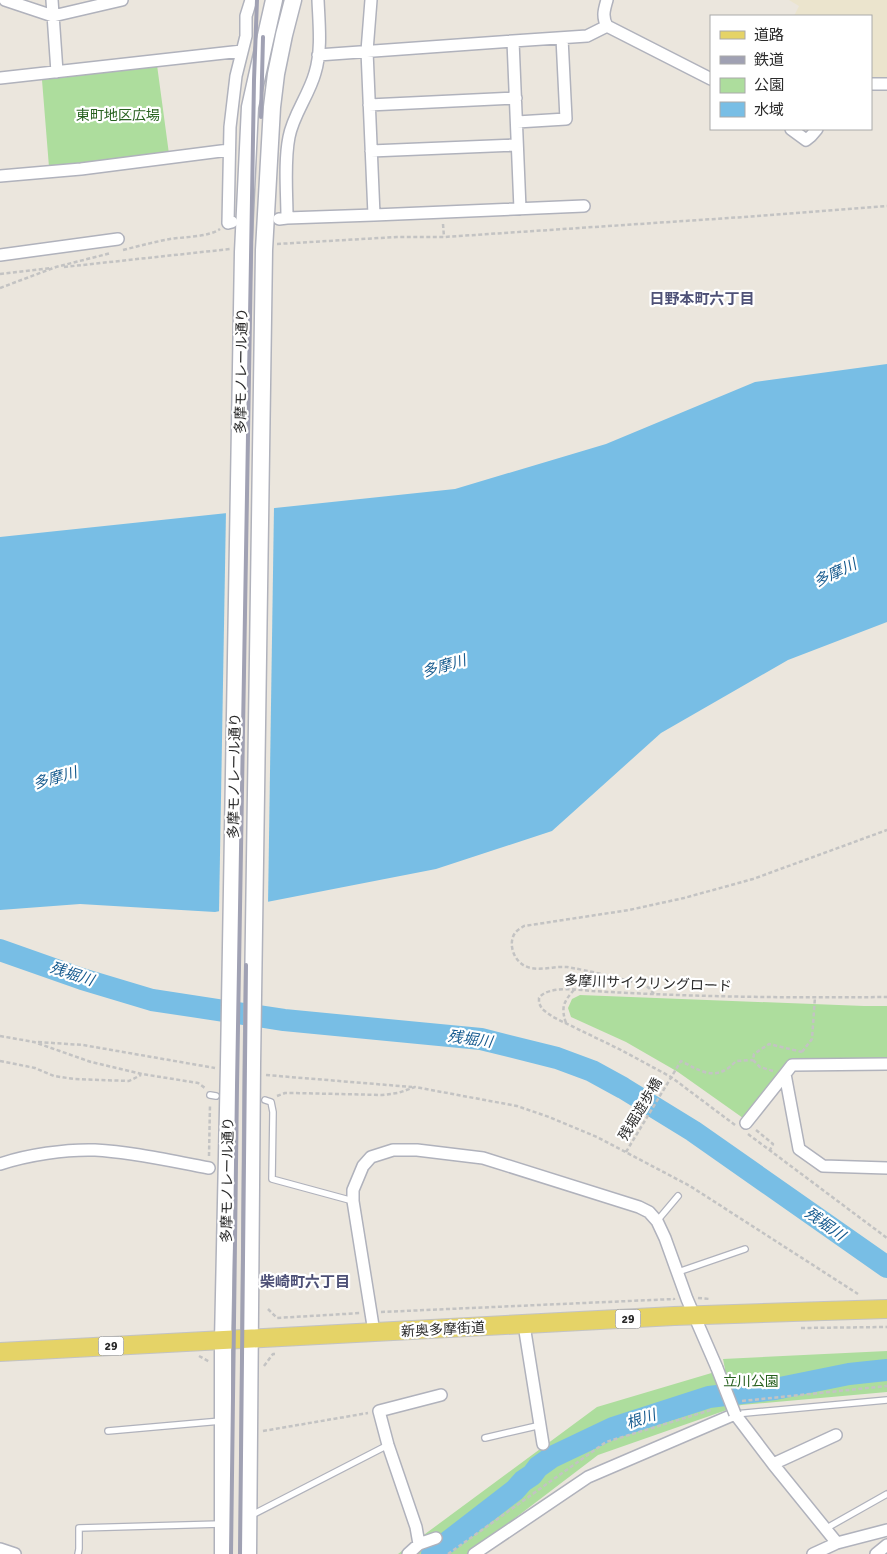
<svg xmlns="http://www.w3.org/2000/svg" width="887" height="1554" font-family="Signika,'Noto Sans JP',sans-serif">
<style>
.education{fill:#ebe4cd}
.green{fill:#addd9d}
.water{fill:#78bee5}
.pier{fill:#ebe6dd}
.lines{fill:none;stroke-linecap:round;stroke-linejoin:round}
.river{stroke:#78bee5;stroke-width:22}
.service-casing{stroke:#b0b2bc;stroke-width:8}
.minor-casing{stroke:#b0b2bc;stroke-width:14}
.secondary-casing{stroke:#b0b2bc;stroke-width:19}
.primary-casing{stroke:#c3c3c3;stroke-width:20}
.path{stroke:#c3c3c3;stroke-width:2.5;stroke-dasharray:4 2.5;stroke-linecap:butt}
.service{stroke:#fff;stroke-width:5.5}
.minor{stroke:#fff;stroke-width:11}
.secondary{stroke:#fff;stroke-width:16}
.primary{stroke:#e5d367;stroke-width:18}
.rail{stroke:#a0a1b3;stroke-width:4}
.minor-bridge-casing{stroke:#b0b2bc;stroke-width:14;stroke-linecap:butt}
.minor-bridge{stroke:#fff;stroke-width:11}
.labels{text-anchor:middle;stroke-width:4.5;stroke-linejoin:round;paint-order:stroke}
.shield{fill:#fff;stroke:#6a6a6a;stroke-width:1}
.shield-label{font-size:12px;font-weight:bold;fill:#2a2a2a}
.park-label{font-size:14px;fill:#27611f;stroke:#fff}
.street-label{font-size:14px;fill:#2a2a2a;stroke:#fff}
.neighbourhood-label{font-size:15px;font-weight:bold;fill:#4e5177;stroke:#fff}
.water-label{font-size:15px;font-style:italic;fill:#185c90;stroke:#fff}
</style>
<rect width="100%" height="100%" fill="#ebe6dd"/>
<!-- education -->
<path class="education" d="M789,0H887V79H871V16H794L799,6Z"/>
<!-- green -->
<path class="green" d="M157,65L169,154L49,167L42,80Z
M580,995L864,1006H887V1059L790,1061L743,1118L678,1072L626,1042L571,1017L568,1008L572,999Z
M887,1351V1392L741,1405L598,1455L468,1554H398L597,1407L725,1369L723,1359Z"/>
<!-- water -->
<path class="water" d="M887,364V622L788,660L661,733L552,831L436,869L215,912L80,904L0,910V537L455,489L606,444L755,382Z"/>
<!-- pier -->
<path class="pier" d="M274,506L268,904L219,913L226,511Z"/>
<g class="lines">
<!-- river -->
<path class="river" d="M0,950L82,979L152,1000L284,1020L481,1039L557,1058L592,1071L623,1088L693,1131L887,1267
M432,1554L515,1490L523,1481L532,1475L538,1467L552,1457L613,1428L709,1397L775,1389L849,1374L887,1370"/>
<!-- service casing -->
<g class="service-casing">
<path id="service" d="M210,1095L216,1096
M265,1100L271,1102L273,1112L272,1179L353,1201
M657,1221L678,1196
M678,1272L745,1249
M735,1414L887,1400
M108,1431L221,1421
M485,1438L541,1425
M250,1516L388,1445
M825,1529L887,1494
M78,1554L79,1549V1528L221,1524"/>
</g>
<!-- minor casing -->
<g class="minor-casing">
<path id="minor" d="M5,0L53,16L122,0
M52,0L57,72
M371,0L367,51L374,215L584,206
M607,0C604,10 602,17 607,26L711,79
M513,41L587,36L607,26
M318,55L513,41L520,209
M0,78L242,51
M871,84H887
M369,105L516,98
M517,122L566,119L562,38
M791,129L806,140L811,136L817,129
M371,151L517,145
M0,176L81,169L229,150
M287,218L374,215
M279,219L287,218C287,193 284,162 289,137C293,115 309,95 315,73C322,50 319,24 318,0
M232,222L228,223L230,127L236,76L246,36V16L251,0
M0,255L118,239
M785,1074L792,1065L887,1064
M746,1123L785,1074L799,1149L823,1166L887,1168
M0,1164C27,1155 66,1149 95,1150C133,1152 171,1161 209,1168
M524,1325L543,1444
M374,1332L353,1201V1190L363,1166L371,1157L393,1150H417L483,1158L639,1207L649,1212L657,1221L665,1238L687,1299L717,1368
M773,1464L836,1435
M436,1538L419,1544L416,1527L388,1445L379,1411L441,1395
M0,1549L15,1554
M408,1554L419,1544
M474,1554L588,1477L735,1414L773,1464L837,1543
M813,1554L837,1543L887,1530
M876,1554L887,1545"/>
</g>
<!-- secondary casing -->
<g class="secondary-casing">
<path id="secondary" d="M223,1554V1341L229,1063L243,252L250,107L274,0
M248,1554L252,1065L264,250L272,107L276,74L284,35L293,0"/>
</g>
<!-- primary casing -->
<g class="primary-casing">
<path id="primary" d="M0,1352L674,1316L887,1309"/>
</g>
<!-- path -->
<path class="path" d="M443,224L444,237
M277,244L397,237H444L744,217L887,206
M123,250C139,246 154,242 170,239C183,237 209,237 220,229
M64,267L230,249
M0,274L52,268
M0,288L56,267L111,253
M654,994C652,992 651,990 649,988C642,982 580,969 567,967C553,966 538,972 525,966C513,960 508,943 515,933C517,930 521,928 524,926L629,910L684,898L753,879L887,830
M566,1023C561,1008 563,1002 574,990
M0,1036L34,1042L91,1062L142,1074L198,1083L205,1088
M38,1042L83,1045L215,1068
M802,1052L812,1039L815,997
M0,1061L35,1068L54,1076L74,1079L129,1081L141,1075
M773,1071L760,1067L753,1060L754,1054L769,1044L802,1052
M266,1075L412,1087
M277,1096L285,1093H294L382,1095L398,1093L415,1087L517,1106L549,1117L597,1137L690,1186L858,1294
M735,1125L671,1077L621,1050L553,1017L542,1009L539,1003V998C548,985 580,990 593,991C691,997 789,998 887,997
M756,1130L773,1144L770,1150
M748,1134L887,1238
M626,1152L681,1061C702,1072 717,1082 736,1061L753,1060
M209,1156L210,1104
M698,1298L710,1299
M268,1309L277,1318L361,1313
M381,1312L674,1299V1300
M801,1328L887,1327
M199,1356L210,1362
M264,1366L273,1354H275
M742,1401L887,1386
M263,1431L368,1413
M448,1554L606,1442L711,1410"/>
<!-- service -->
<use href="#service" class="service"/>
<!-- minor -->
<use href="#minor" class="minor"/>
<!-- secondary -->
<use href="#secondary" class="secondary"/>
<!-- primary -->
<use href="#primary" class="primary"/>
<!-- rail -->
<path class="rail" d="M261,117L263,37
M231,1554L237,1086L254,80L257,0
M240,1554L246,965"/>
<!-- minor-bridge casing -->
<g class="minor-bridge-casing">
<path id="minor-bridge" d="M717,1368L735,1414"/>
</g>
<!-- minor-bridge -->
<use href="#minor-bridge" class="minor-bridge"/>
</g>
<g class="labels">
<!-- shield labels -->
<g class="shield">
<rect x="615.5" y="1309.5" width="25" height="19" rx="4"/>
<rect x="98.5" y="1336.5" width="25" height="19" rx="4"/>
</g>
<g class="shield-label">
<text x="628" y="1323">29</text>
<text x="111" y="1350">29</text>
</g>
<!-- park labels -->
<g class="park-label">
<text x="118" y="120">東町地区広場</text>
<text x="751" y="1386">立川公園</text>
</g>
<!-- street labels -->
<g class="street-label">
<text transform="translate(241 371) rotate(-89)" y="5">多摩モノレール通り</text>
<text transform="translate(234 776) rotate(-89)" y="5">多摩モノレール通り</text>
<text transform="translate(648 983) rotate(2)" y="5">多摩川サイクリングロード</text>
<text transform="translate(640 1109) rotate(-59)" y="5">残堀遊歩橋</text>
<text transform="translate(227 1180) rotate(-89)" y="5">多摩モノレール通り</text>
<text transform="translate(443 1329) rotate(-3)" y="5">新奥多摩街道</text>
</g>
<!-- neighbourhood labels -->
<g class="neighbourhood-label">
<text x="702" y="304">日野本町六丁目</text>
<text x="305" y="1287">柴崎町六丁目</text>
</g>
<!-- water labels -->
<g class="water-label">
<text transform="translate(835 573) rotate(-25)" y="5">多摩川</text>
<text transform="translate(444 666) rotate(-16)" y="5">多摩川</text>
<text transform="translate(55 778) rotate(-16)" y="5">多摩川</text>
<text transform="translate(72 974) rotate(18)" y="5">残堀川</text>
<text transform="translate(470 1039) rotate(8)" y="5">残堀川</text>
<text transform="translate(825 1224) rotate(35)" y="5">残堀川</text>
<text transform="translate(641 1419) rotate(-18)" y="5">根川</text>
</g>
</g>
<!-- legend -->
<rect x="710" y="15" width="162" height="115" fill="#ffffff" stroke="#aaaaaa"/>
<rect x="720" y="31" width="25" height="8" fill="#e5d367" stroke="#aaaaaa"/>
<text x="754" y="40" font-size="15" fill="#2a2a2a">道路</text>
<rect x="720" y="56" width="25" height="8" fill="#a0a1b3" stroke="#aaaaaa"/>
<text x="754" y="65" font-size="15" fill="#2a2a2a">鉄道</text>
<rect x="720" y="78" width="25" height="15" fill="#addd9d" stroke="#aaaaaa"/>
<text x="754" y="90" font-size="15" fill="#2a2a2a">公園</text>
<rect x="720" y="102" width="25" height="15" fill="#78bee5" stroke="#aaaaaa"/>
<text x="754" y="115" font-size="15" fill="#2a2a2a">水域</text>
</svg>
